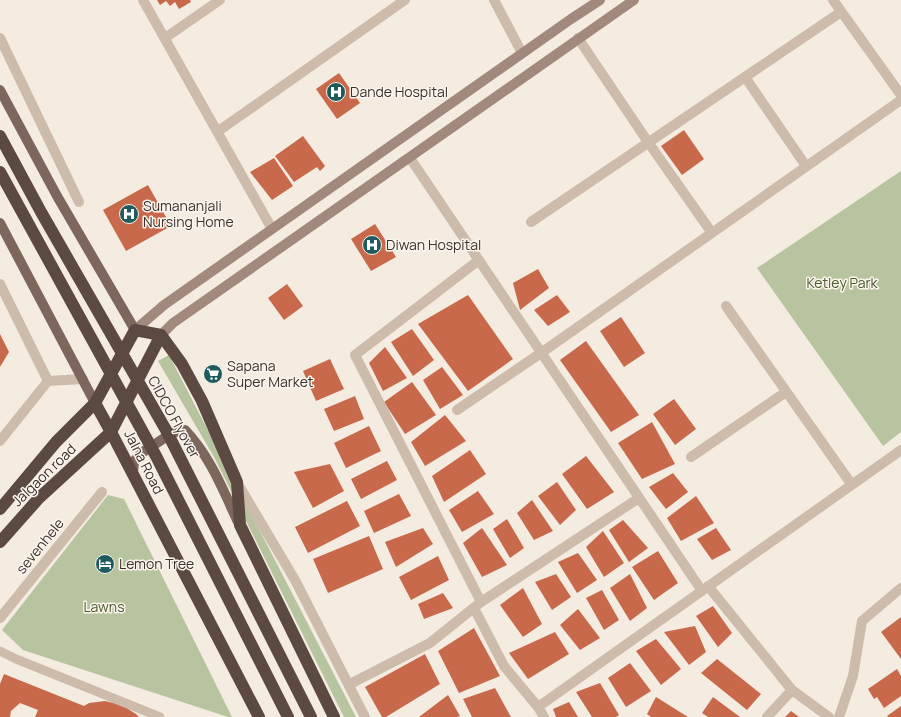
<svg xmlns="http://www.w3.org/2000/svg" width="901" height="717" font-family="Manrope,sans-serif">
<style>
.green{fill:#b8c4a0}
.building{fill:#c8694b}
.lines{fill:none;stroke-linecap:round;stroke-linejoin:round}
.lane{stroke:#cdbbac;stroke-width:9}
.street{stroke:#cdbbac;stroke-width:10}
.secondary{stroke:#a18a7d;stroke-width:10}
.primary{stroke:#7d675c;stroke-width:10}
.highway{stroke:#5c4a42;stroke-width:12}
.labels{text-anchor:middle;stroke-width:3;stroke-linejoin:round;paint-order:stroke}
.poi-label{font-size:14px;fill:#3b302b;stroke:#fbf5ee;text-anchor:start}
.park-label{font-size:14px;fill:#4a5a2e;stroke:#fbf5ee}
.street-label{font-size:14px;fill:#3b302b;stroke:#fbf5ee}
</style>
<rect width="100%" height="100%" fill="#f4ebe1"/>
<!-- green -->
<path class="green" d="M901,171V432L883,446L757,268Z
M169,355L356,717H344L214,457L158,361Z
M108,495L124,499L232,717H228L23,650L2,630Z"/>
<!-- building -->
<path class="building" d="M157,0H190L191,2L179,9L175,2L170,6L166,1L160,5Z
M339,73L360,103L337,119L316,89Z
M684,130L704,159L682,175L661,146Z
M303,136L325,166L320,171L317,167L294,182L275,156Z
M274,158L293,186L272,200L250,172Z
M148,185L171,226L126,251L103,210Z
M375,224L396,257L371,271L351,239Z
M538,269L549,288L520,310L513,283Z
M287,284L303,306L284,320L268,298Z
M468,295L513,359L468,391L418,324Z
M557,295L570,312L548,326L534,310Z
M621,317L645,353L624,367L600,331Z
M412,329L434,360L413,376L391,342Z
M0,334L9,352L0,367Z
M586,341L639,415L611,432L560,360Z
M385,347L407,378L383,391L369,363Z
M330,359L344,389L316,401L303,371Z
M442,367L463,395L440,409L423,380Z
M412,382L436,415L405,434L384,402Z
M355,396L364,419L334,431L324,409Z
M674,399L696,429L675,445L653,414Z
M445,415L466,441L425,466L411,442Z
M652,422L675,464L642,479L618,443Z
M369,426L381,451L346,468L334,443Z
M470,450L486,474L444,502L432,476Z
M586,456L614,492L587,509L562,474Z
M387,461L397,480L361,499L351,479Z
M330,464L344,491L313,508L294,472Z
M673,473L688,492L666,509L649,487Z
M557,482L576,510L560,525L538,496Z
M478,491L494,514L462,532L449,510Z
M399,494L411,516L374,533L364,511Z
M696,496L714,523L681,541L667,518Z
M532,500L553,531L534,540L517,513Z
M347,501L360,526L308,553L295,527Z
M507,519L524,548L510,558L493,529Z
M623,520L648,548L629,562L609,530Z
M423,528L433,544L396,567L385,542Z
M482,528L507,565L482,577L463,543Z
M716,528L731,550L712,560L697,539Z
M603,531L624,563L604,577L586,547Z
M369,536L383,569L328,593L313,559Z
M658,551L678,583L654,600L632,567Z
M578,553L597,580L577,593L558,562Z
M438,556L449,580L411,600L399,577Z
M556,574L571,597L552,610L535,582Z
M630,574L647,608L630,621L610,588Z
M523,588L542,624L523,637L500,605Z
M602,590L619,620L604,630L586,598Z
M443,593L453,608L424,619L418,604Z
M713,606L732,633L718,647L696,616Z
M578,609L600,638L580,650L560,625Z
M901,617V659L881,632Z
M695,626L706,652L689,665L664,632Z
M474,628L500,676L459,693L438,651Z
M555,632L569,654L528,679L509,653Z
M656,639L681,669L661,685L636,651Z
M425,654L440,684L386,717H382L365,687Z
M717,659L761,694L747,710L701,673Z
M630,663L651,691L626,707L608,678Z
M897,669L901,676V696L884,708L877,697L874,699L868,689Z
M4,674L84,706L89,703L105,701L122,705L136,714L139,717H35L38,710L20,703L11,711L10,717H0V684Z
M600,683L619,715L616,717H592L576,692Z
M495,688L511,717H472L463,699Z
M448,695L460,716L457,717H419Z
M656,697L688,717H651L647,714Z
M713,697L740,717H708L702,713Z
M569,702L578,717H556L553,709Z
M901,706V717H888L887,716Z
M791,711L799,717H785Z"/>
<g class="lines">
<!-- lane -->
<path class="lane" d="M0,651L16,659L160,717"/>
<!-- street -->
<path class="street" d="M143,0L272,229
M494,0L522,53
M833,0L901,95
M0,38L79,202
M165,38L220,0
M578,38L648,142L712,233
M745,77L806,166
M217,132L405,0
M410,158L702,591
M531,222L841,12
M479,260L355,355L481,602L639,498
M0,284L48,381L83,379
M726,306L852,485
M457,410L541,353L901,100
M0,441L48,381
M691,457L786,392
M238,484L295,580L365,717
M708,586L792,690
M474,608L504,666L538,707L544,717
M0,618L102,492
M350,684L430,643L481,602
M538,707L901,450
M767,717L792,690L829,717
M839,717L853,676L862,621L901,588"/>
<!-- secondary -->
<path class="secondary" d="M135,330L164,305L571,19L600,0
M161,335L173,323L634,0"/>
<!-- primary -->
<path class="primary" d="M0,90L57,196L135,330
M0,223L95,403
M133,473L134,461L143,452L172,433L185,430C210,456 223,490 238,522"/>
<!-- highway -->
<path class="highway" d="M0,136L41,212L166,430L311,717
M0,172L156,456L288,717
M95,403L111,432L259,717
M0,509L56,442L95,403L135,330L161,335L182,364L202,401L237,482L240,525L334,717
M0,542L39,498L111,432L161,335"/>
</g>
<!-- icons -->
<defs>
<g id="hospital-disc" transform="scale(1)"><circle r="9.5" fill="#1f5a5e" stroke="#fbf5ee"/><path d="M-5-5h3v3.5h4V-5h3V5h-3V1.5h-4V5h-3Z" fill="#fff"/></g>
<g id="supermarket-disc" transform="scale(1)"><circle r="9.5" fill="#1f5a5e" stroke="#fbf5ee"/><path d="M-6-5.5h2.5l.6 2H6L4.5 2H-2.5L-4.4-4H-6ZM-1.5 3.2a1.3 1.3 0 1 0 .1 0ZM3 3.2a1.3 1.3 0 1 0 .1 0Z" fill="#fff"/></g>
<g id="hotel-disc" transform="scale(1)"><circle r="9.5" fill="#1f5a5e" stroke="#fbf5ee"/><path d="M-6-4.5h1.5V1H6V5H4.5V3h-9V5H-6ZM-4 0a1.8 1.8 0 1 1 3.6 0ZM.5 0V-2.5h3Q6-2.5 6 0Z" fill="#fff"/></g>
</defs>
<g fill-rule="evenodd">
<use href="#hospital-disc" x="336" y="92"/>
<use href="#hospital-disc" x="129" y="214"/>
<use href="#hospital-disc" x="372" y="245"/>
<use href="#supermarket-disc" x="213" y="374"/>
<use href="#hotel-disc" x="105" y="564"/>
</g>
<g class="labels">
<!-- poi labels -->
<g class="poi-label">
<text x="350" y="97">Dande Hospital</text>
<text x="143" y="211">Sumananjali<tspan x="143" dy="16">Nursing Home</tspan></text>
<text x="386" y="250">Diwan Hospital</text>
<text x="227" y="371">Sapana<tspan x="227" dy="16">Super Market</tspan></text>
<text x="119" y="569">Lemon Tree</text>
</g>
<!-- park labels -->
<g class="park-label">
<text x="842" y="288">Ketley Park</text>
<text x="104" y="612">Lawns</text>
</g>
<!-- street labels -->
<g class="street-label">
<text transform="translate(174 417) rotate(61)" y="5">CIDCO Flyover</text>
<text transform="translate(144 462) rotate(63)" y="5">Jalna Road</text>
<text transform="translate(44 475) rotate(-44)" y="5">Jalgaon road</text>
<text transform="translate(40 546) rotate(-51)" y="5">sevenhele</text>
</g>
</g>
</svg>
